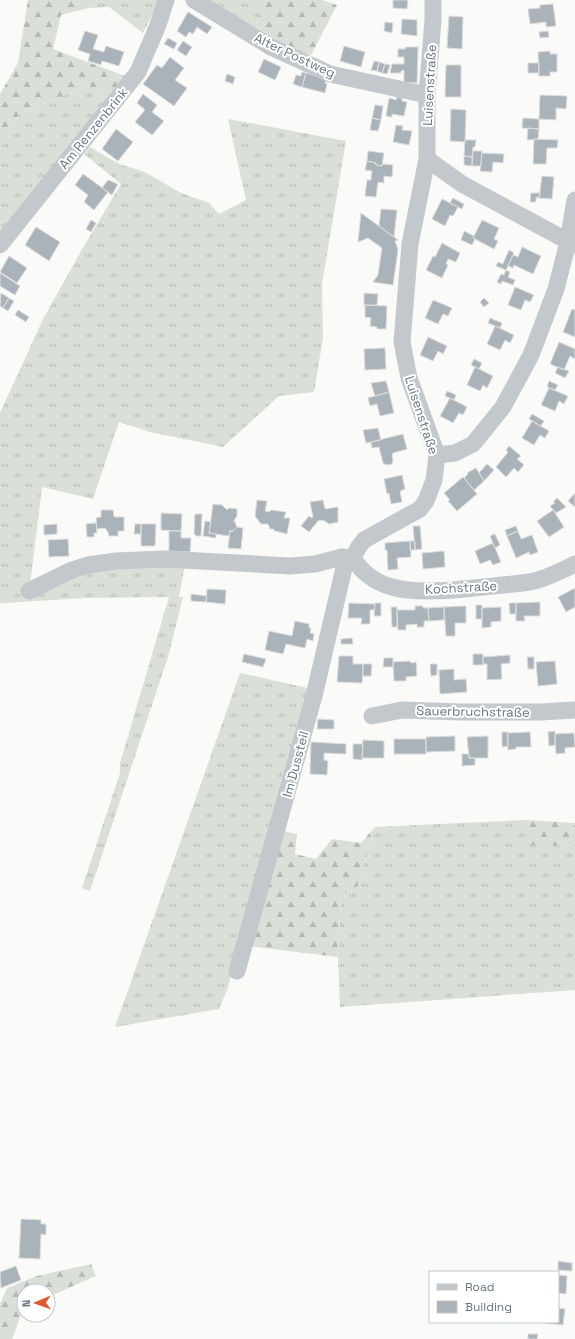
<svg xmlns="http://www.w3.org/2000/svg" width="575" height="1339" font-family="'Space Grotesk',sans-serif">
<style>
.grass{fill:url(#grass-tufts)}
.forest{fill:url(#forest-firs)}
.building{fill:#aab3b9;stroke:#dcdcda}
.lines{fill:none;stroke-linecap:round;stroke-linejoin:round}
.minor{stroke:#c3c8cc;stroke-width:17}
.labels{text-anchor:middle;stroke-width:4;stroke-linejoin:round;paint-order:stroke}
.street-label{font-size:13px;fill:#657683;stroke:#fff}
</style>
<defs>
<pattern id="grass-tufts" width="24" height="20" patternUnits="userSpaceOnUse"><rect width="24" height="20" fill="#dadfd7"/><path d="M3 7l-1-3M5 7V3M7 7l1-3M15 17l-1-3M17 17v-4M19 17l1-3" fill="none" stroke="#b4b9b4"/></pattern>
<pattern id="forest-firs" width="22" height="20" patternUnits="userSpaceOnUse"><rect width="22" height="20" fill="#dadfd7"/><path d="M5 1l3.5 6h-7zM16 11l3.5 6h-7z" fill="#b4b9b4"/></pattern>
</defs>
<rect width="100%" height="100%" fill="#fafaf8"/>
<!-- grass -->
<path class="grass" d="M87,0H160L143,33L109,7L89,8Z
M205,0H268L261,10L256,28Z
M87,86L112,91L0,236V149L20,113Z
M228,119L346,141L322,284L323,338L314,392L279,396L223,447L150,432L119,422L93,499L42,487L30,585L74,573L185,564L179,597H183L168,657L90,891L82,888L120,773V763L169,597L84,598L5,603H0V413L43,319L84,246L121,184L84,154L90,147L119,164L145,172L181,193L209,203L219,214L246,200Z
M240,673L312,689L227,990L219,1009L115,1027Z
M526,820L532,844L575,846V990L340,1007L338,957L341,895L357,888L375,827Z"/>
<!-- forest -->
<path class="forest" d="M28,0H87L89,8L61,15L53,49L125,76L112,91L87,86L20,113L0,149V94L18,63Z
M268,0H322L337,5L311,55L297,53L256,28L261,10Z
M526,820L575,823V846L532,845Z
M375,827L357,888L341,895L338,957L248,946L279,830L297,834L295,854L316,859L332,839L361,843Z
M91,1264L96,1276L48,1297V1291H24V1307L12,1339H0V1304L7,1288L37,1276Z"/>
<!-- building -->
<path class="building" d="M393,0H408L407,9L393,8Z
M553,4L556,26L546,27V22L530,24L528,9L540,8V5Z
M188,12L212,27L207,34L197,27L193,34L189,32L186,37L177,31Z
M449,16L463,17L462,49L447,48Z
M402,19L417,20V36L401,34Z
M385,22L393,23L392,33L384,31Z
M85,31L98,35L93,49L104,52L106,46L124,52L119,66L102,61L101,65L88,61L90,54L78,50Z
M548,31L549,37L540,38L539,32Z
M168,38L177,43L174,49L164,44Z
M183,41L192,47L186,56L177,50Z
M344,46L365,52L361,67L340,61Z
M406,47H418L417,83L404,82V70L401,71V73H390L392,64H404V57H398V49H405Z
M550,51V54H557V72H550V76H539L538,52Z
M170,57L184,68L175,80L187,88L174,106L143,84L157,65L162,68Z
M264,59L281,67L275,80L258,72Z
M374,61L379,62L377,71L371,70Z
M379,62L385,64L382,73L377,71Z
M528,63H539V73H528Z
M385,64L390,65L387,74L382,73Z
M446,65H461V97H445Z
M302,72L306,73L302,87L293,84L296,75L301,76Z
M306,73L326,79L325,83L327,84L325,93L302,87Z
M227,74L235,77L233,84L225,81Z
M143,94L157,105L152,112L164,121L152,135L135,122L145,110L137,103Z
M540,95L567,96L566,109L556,108V120L539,119Z
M397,97L402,98V101L407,102L404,116L392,114V117L386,116L389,98L396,100Z
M375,105L383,106L381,120L372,118Z
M451,109L466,110L465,142L450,141Z
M372,118L381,120L378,131L370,130Z
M523,118L539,119V129L522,128Z
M396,125L403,126L402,130L412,131L409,145L393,142Z
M528,128L539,129L538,139L527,140Z
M116,129L133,142L118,161L102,149Z
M534,139L558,140L557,148H547L546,164H533Z
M465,140H476L475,147H473L472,157L464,156Z
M368,151L384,153L382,166L376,165V163L367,161Z
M473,151H482L481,166H472Z
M482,153L504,154L503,163L493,162L492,172L480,171Z
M464,156L472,157V166L464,165Z
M367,161L376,163V165L382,166V164L393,165L392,177L384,176V183L378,182L376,197L365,196L367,180H371L372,171L365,170Z
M83,174L108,192L94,210L84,202L88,195L75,185Z
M542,176L554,177L552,199L539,198Z
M108,180L118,184L112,195L102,188Z
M531,193H540L539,198L536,197V202H530Z
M453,198L464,204L462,209L450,203Z
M442,199L458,207L453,216L450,215L445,226L432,219Z
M381,209L397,210L394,237L379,226Z
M361,213L398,240L395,241L398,250L393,285L373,282L378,275L382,248L368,238L358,242Z
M91,220L96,223L91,232L86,229Z
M482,220L499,228L494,239L498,241L494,249L473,238Z
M36,227L60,242L49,261L25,245Z
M464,231L474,236L473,238L475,239L472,245L461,240Z
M442,243L460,253L456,262L448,259L446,264L448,265L442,278L426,270L433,256L435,257Z
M522,247L541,256L533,274L514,265L513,268L508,266L513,255L518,257Z
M509,250L514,253L506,270L496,266L498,262L503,264Z
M9,256L27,268L17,283L0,272Z
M506,270L510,272L508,277L515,280L513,285L502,281L501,284L497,282L501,274L504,275Z
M0,273L20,286L15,295L0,286Z
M515,287L534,295L530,302L525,300L521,310L508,305Z
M1,293L9,298L3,308L0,306Z
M364,293L378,294L377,305H364Z
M9,298L14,301L8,311L3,308Z
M484,298L489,303L484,307L480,302Z
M433,300L452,308L448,316L443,314L438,324L425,318Z
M365,305L387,306L386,329H377V327L370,326L371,318L365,317Z
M572,309L575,310V337L563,332Z
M18,310L29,317L26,322L15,315Z
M490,318L502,323L500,328L488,323Z
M495,326L514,335L510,343L505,340L500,350L487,344Z
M428,337L447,346L443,354L438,351L433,361L420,355Z
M559,342L575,349V359L570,356L564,370L550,364Z
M385,348L386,369L365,370L364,349Z
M474,359L482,363L479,369L471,365Z
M475,367L493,376L487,388L483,385L480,391L467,385Z
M558,367L569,371L565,378L555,373Z
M386,381L389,392L375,396L371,383Z
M549,381L558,385L555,390L547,387Z
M549,388L568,396L564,404L559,401L555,411L541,405Z
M447,391L456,395L454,400L445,396Z
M389,392L394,413L380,416L377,404L370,406L368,398Z
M450,398L467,407L463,415L459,413L453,423L440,416Z
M532,414L544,421L541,426L529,419Z
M532,421L549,431L545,438L540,435L534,445L522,438Z
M378,428L381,440L366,443L363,430Z
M403,434L407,449L393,453L392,455L393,461L392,464L386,465L383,463L379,447L372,448L371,442Z
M509,446L521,456L517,459L524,465L518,472L514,468L506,477L496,467L508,452L506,450Z
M487,464L494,470L484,481L479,473Z
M476,468L484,481L474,490L464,478L468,474L467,473Z
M402,475L405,489L400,491L402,502L391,504L389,493L387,494L384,479Z
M463,477L477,494L457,511L448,501L450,500L444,493Z
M575,493V507L568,501Z
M557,498L566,507L556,513L550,506L555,503L553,502Z
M257,500L267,501L265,511L269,512L271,510L286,512L284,518H290L287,534L275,531L273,529H270L268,524H261L255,516Z
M323,500L325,509L338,507V522L329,524L323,520L318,521L309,532L301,526L309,516L312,518L313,517L310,502Z
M213,504L222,505L227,510L229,508L237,509V516L234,520L237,527L233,531H230L229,536L209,533Z
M101,510H113L114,517H124V531H118V536H109L108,532L105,528L97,529L96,518L101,517Z
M553,510L564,527L549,537L537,521Z
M161,513L182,514L181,531L161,530Z
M195,514H202L201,536H196L194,533Z
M205,521L211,522L209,533L216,534V538L203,536Z
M96,523L97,533H94V537H87L86,524Z
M57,524V534L44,535V525Z
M135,524H141V534H134Z
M141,524H156L155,546H141Z
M413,526H420L422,549L415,550Z
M516,526L518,531L507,536L505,530Z
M237,527L243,528L241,549L228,548L230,531H233Z
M169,531H181V538H191L190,552L169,551Z
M518,531L521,539L532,535L538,552L530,555L529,552L516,558L507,536Z
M495,534L500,545L495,548L490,536Z
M68,539L69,556L49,557L48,540Z
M410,541H415V550H410Z
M410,541L411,557L397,558L398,569L388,570L387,550H385V543Z
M493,543L501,562L493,565L490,560L480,564L475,551Z
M444,551L445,567L423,569L422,553Z
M575,588V607L566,612L558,597Z
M207,589L226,590L225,604L206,602Z
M191,594L207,596L206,602L191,601Z
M540,602V616H524L525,621H516V603Z
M349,603L375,604L374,610H370V624H361L362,618H348Z
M375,603H381V616H374Z
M509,603H516V614H510Z
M476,605H482V619H476Z
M415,606H423V608H428L429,621H424V627H417V624L406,625V630H398L397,610H415Z
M466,606V623H455V636H446L444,607Z
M391,607H397V627H392Z
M444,607V620L429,621L428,608Z
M501,607V621L491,622V627L482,628V608Z
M295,621L309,624V628H311L310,633L314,634L313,641L307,639L305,648L286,644L283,654L265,650L269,631L292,636Z
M352,638L353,644H341V639Z
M244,654L266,659L263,667L242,662Z
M473,654H483V665H473Z
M510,655V663L501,664L502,679L487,680V664H483V657Z
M339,656H353V664H363L362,683L337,682Z
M527,657H534V669H528Z
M384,658H393V667H383Z
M410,661L411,663L416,662L417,676L406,677V681H394L393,662Z
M555,661L557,684L538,686L536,662Z
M363,664H372L371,676H363Z
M430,664H437V675L431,676Z
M454,669V680L466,679L467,692L440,694L439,670Z
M318,719L334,720V729H317Z
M555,731V745L549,746L548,732Z
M502,732H508V746L502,747Z
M530,732L531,747H516V749L508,750L507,733Z
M574,733L575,747L565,748V753L556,754L555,734Z
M455,736V751L426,752V737Z
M488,736V758H469L467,737Z
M394,739H426V754H394Z
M363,740L384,741V758H362Z
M311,742L346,744V754L324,753V760L328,761L327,775L310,774Z
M353,744H363L362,760L353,759Z
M462,754H469V758H475V765L462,766Z
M21,1219L41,1220V1224H46V1235L41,1234L40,1259L19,1258Z
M558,1261L572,1263V1271L558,1270Z
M16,1266L21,1280L1,1288L0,1272Z
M558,1275L567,1276L566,1294L558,1293Z
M558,1308L565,1309L563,1325L546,1323L547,1322H558Z
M528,1334H538L537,1339H528Z"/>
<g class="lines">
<!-- minor -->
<path class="minor" d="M194,0L271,47L330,74L427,95
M427,159L462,184L575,245
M0,245L138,72L158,25L166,0
M437,455L455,453L473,444L503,407L531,355L556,289L568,242L575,200
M353,558C361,572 376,583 392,587C419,595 464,589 493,586C508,584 524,584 538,580C551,576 563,570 575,564
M29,591L72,570L88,565L116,561L164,559L290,566L315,564L342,557L353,558
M372,716L402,710L461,712H541L575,710
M237,971L314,696L344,568L353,558L358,548L364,540L420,509L426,501L434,480L437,455L409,378L402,342L410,244L427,159V95L433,20V0"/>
</g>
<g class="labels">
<!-- street labels -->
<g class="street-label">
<text transform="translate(295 55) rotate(25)" y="5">Alter Postweg</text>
<text transform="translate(429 85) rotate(-87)" y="5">Luisenstraße</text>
<text transform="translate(93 128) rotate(-51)" y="5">Am Renzenbrink</text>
<text transform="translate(422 415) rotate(72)" y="5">Luisenstraße</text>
<text transform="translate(461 587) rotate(-3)" y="5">Kochstraße</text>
<text transform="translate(473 711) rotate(1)" y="5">Sauerbruchstraße</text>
<text transform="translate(295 764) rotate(-75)" y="5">Im Dussteil</text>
</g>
</g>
<!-- legend -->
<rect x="429" y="1271" width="130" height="52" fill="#ffffff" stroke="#c1c8cd"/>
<rect x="437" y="1284" width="20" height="6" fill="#c3c8cc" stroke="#c1c8cd"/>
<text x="465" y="1291" font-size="12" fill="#657683">Road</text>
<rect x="437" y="1301" width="20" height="12" fill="#aab3b9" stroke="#c1c8cd"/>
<text x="465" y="1311" font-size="12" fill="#657683">Building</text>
<!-- north arrow -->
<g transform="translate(36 1303) rotate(268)"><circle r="19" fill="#ffffff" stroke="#c1c8cd"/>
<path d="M0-3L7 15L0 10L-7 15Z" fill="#e4572e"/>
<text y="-6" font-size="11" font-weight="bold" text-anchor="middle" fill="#657683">N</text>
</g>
</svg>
